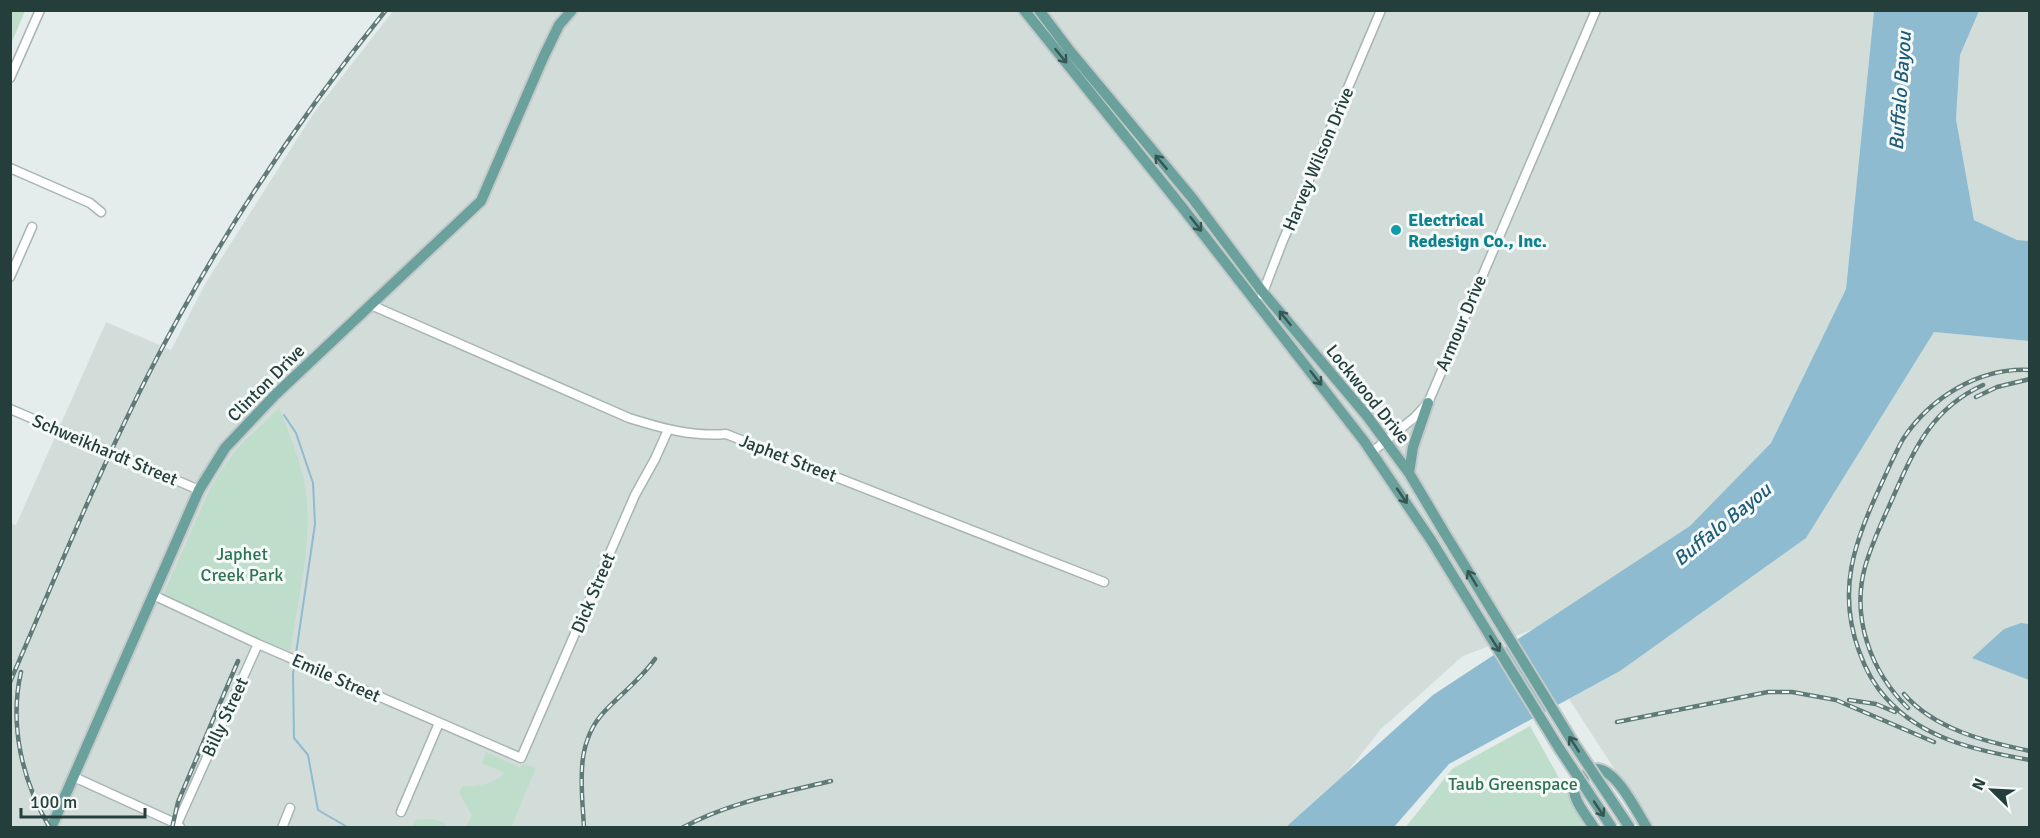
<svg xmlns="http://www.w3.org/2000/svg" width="2040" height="838" font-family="Signika,sans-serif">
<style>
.built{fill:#d2ddda}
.green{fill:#beddcb}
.water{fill:#8ebbd0}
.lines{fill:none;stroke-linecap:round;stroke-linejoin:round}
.stream{stroke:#8ebbd0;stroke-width:2}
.minor-casing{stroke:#a7b5b3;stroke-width:11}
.major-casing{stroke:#c2c9c8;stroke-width:14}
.minor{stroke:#fff;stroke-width:8}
.major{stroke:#6aa19c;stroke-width:10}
.rail-casing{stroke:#5f7a77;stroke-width:4.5}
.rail{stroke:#f5faf8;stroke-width:2;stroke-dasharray:7;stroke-linecap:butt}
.major-bridge-casing{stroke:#c2c9c8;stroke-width:14;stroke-linecap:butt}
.major-bridge{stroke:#6aa19c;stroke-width:10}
.oneway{stroke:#365754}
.culture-dot{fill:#0f9aa8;stroke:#f5faf8;stroke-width:2}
.labels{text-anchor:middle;stroke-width:6;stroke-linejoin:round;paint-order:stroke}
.street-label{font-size:18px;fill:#243e3c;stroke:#f5faf8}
.culture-label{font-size:18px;font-weight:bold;fill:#0d838f;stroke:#f5faf8;text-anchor:start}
.park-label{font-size:18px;fill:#2f7455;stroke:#f5faf8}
.water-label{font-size:20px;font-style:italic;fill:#1f5c79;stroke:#f5faf8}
</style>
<rect width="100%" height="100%" fill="#e4edeb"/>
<!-- built -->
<path class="built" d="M393,11H1874L1846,289L1771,443L1668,551L1542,626L1463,656L1381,729L1318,809L1292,827H11L10,523L16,525L106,322L171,350L205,284L313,114Z
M1979,11H2029V241L2017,240L1974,220L1956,119L1960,55Z
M1934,332L2029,341V827H1652L1569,699L1620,671L1814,524Z"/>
<!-- green -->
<path class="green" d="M11,10L25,11L11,44L10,11Z
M279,408C289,432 300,460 305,486C314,540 298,598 290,651L251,636L163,595L211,487L222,469L236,450Z
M1530,726L1563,785L1569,786L1589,828H1405L1452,769Z
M486,752L519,767L525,764L536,768L511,827H466L472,815L460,794V789L464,786C479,787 495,783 505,773L482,763Z
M434,819L444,823L447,827H412L415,820Z"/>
<!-- water -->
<path class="water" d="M1874,11H1979L1960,55L1956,119L1974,220L2017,240L2029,241V341L1934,332L1806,538L1620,671L1449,764L1394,827L1285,828L1433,695L1690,526L1771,443L1846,289Z
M2021,623L2029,624V680L1972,658L2004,629Z"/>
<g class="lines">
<!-- stream -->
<path class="stream" d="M284,415L296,433L313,483L315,524L293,674L294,738L308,755L318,810L349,828"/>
<!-- minor casing -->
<g class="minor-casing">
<path id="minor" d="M10,78L40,10
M10,168L90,203L101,212
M10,277L32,227
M1262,295L1282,243L1381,10
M371,305L629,418C661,428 692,437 726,434L1104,582
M10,409L199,490
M1372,452L1415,417L1428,403L1596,10
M153,595L258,644L521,758L635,495L655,459L668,430
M74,777L177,824L180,827
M401,812L439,723
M177,824L258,644
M282,828L290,808"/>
</g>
<!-- major casing -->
<g class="major-casing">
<path id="major" d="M1024,10L1182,207L1364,441L1431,540
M1039,10L1070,51L1193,199L1262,291L1367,416L1409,473L1444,532
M1409,473L1413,447L1428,403
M51,828L199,490L225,448L275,395L481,201L543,58L559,25L572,10
M1594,828C1588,817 1568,796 1576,783C1580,777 1591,773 1597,769C1617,770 1637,812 1647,828"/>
</g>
<!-- minor -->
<use href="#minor" class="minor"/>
<!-- major -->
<use href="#major" class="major"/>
<!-- rail casing -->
<g class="rail-casing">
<path id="rail" d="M2030,370C1979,367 1930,398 1903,439C1894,455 1887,472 1879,489C1854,543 1837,591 1859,651C1865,668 1873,684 1886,698C1922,739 1978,751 2030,760
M1976,397L1997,387L2030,379
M21,672C9,725 22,781 50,828
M10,682C54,580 96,478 146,379C212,249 294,124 386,10
M1904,694C1934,729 1986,742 2030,751
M1849,700L1876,704L1895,712
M1908,708C1871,672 1851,618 1865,567C1872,542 1884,518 1894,495C1915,447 1933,408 1983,385
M1617,722L1768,692H1792L1836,700L1934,742
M172,828L178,802L238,661
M584,828C582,788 574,744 604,712C621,694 640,680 655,659
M682,828C727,803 781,793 831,781"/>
</g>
<!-- rail -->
<use href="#rail" class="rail"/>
<!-- major-bridge casing -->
<g class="major-bridge-casing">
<path id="major-bridge" d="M1444,532L1572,741L1630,828
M1431,540L1559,748L1612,828"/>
</g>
<!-- major-bridge -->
<use href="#major-bridge" class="major-bridge"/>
</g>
<!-- one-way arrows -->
<defs><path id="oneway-shaft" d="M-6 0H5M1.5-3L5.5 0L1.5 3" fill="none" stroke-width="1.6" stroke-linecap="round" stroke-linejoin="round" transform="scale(1.5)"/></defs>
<g class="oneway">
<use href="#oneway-shaft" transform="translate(1061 56) rotate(51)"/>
<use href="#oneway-shaft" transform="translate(1161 162) rotate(-130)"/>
<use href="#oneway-shaft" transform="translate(1196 224) rotate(52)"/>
<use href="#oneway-shaft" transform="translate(1285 318) rotate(-129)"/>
<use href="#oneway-shaft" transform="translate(1316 378) rotate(52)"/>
<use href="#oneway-shaft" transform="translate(1402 496) rotate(56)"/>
<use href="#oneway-shaft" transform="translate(1472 578) rotate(-121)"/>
<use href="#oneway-shaft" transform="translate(1495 644) rotate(58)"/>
<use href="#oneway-shaft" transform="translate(1574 744) rotate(-123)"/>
<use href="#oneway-shaft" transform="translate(1599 809) rotate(56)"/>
</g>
<!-- markers -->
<circle class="culture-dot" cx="1396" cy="230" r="6"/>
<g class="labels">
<!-- street labels -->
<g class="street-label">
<text transform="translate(1318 159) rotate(-67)" y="6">Harvey Wilson Drive</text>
<text transform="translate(1461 323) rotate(-67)" y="6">Armour Drive</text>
<text transform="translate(266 383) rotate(-45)" y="6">Clinton Drive</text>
<text transform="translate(1368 394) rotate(51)" y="6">Lockwood Drive</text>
<text transform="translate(105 450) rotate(23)" y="6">Schweikhardt Street</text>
<text transform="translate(788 458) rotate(21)" y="6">Japhet Street</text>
<text transform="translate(593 593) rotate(-67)" y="6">Dick Street</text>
<text transform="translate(336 678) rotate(24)" y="6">Emile Street</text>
<text transform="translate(225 717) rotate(-65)" y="6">Billy Street</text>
</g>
<!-- culture labels -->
<g class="culture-label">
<text x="1408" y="226">Electrical<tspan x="1408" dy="21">Redesign Co., Inc.</tspan></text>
</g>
<!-- park labels -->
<g class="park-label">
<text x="242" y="560">Japhet<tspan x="242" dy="21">Creek Park</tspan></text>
<text x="1513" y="790">Taub Greenspace</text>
</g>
<!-- water labels -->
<g class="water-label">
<text transform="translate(1900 91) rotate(-86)" y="7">Buffalo Bayou</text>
<text transform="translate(1722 524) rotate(-39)" y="7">Buffalo Bayou</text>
</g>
</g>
<!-- border -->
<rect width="2040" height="838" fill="none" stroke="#243e3c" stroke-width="24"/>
<!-- north arrow -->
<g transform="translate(1992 790) rotate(294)" stroke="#f5faf8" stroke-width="4.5" paint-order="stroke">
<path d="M0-4.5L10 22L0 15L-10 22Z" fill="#243e3c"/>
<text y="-9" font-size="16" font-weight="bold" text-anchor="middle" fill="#243e3c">N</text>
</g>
<!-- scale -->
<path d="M21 808v9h124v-9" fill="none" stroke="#243e3c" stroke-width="3"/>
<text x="30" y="808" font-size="18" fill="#243e3c" stroke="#f5faf8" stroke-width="4.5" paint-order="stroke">100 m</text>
</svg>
